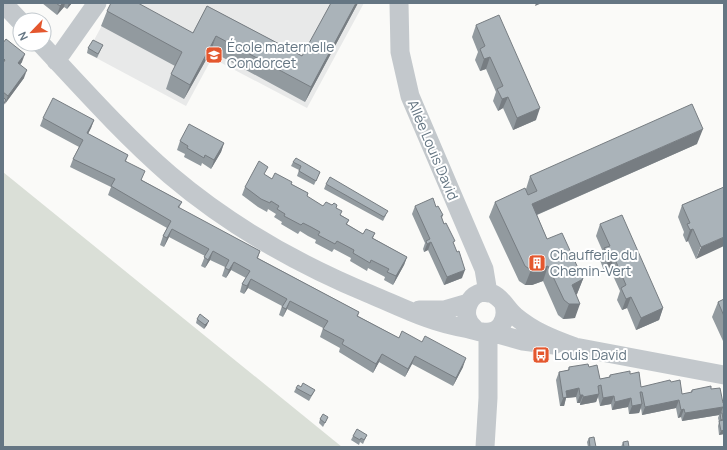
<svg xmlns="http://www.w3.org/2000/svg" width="727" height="450" font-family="Manrope,sans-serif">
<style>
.built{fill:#e8e9e9}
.green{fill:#dadfd7}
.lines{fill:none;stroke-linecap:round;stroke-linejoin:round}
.minor{stroke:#c3c8cc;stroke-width:19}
.wall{fill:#929a9f}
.shaded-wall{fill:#777d82}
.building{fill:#aab3b9;stroke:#777d82}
.labels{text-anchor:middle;stroke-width:4;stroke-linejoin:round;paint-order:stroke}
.poi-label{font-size:14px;fill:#657683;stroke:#fff;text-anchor:start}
.street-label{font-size:14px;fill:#657683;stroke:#fff}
</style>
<rect width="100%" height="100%" fill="#fafaf8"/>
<!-- built -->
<path class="built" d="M116,3H364L307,108L212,58L186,106L87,53L112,7Z"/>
<!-- green -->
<path class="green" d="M3,172L342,447H3Z"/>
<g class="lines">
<!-- minor -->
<path class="minor" d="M3,3L20,21
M399,3L400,52L410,96L484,269L488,293
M41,44C83,89 124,135 170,175C230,226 299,265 372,295C403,308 432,323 465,328C471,329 477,332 483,332C500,335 508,319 504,305
M56,61L97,3
M419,310H444L468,303
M475,329C457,316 470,285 493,294C502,298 507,309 515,316C533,331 552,339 575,347L724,375
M491,332L523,341L554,345
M485,447L488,398V333"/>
</g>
<!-- wall -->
<path class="wall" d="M42,3H72L67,9L64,7L57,15Z
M358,3L305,102L211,51L184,99L166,89L171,74L175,66L101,26L107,11L193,33L207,6L302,56Z
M476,25L536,120L513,130L503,108L498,111L493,101L496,92L486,69L480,71L475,60L478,52L472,37Z
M3,43L22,62L20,65L24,78L3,106Z
M103,45L97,58L87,53L88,48Z
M43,118L94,120L91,128L88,134L128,155L126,161L142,180L182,202L179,208L260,251L258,258L359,312L358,316L399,338L463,367L453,386L412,364L405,377L379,362L373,373L339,352L340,348L320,337L323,328L287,309L283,317L279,315L282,306L248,288L244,294L240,292L242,284L246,278L231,270L226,278L222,276L225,267L210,260L205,268L201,266L205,256L169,237L164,247L160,245L163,236L167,228L108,195L111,187L70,167L73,159L79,147L40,126Z
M180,141L224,143L221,152L211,169L202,163L201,166L184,157L185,154L177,150Z
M697,144L537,215L547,239L583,279L577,294L576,295L575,318L563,319L558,315L543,281L532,285H525L519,281L489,217L495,202L526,189L530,176Z
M293,162L320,172L314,185L297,176L299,170L291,166Z
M265,175L272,179L292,182L291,184L308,193L307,197L323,206L336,208L341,215L349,220L347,224L363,234L375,233L373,238L407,257L404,265L393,285L384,280L385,277L368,268L367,271L350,261L351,258L334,249L332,252L315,243L316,240L308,236L300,231L298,234L281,224L282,222L274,217L276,214L268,209L267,212L258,207L242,195L245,187Z
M326,184L386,215L383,221L324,189Z
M724,187L696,259L688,241L686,242L683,235L684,232L678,217L682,205Z
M415,206L436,207L443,215L442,218L444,224L453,244L462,278L444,285L428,250L424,252L423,249L425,243L412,214Z
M600,224L663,308L659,320L636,330L627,308L622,310L617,300L620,291L610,269L604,271L600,260L603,252L596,236Z
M724,299V341H723L712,317L718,302Z
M197,319L207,325L204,329L196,323Z
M569,367H589L600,379L609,377L610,375L630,374L641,387L671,382L682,394L690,393L692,390L711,389L723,403H724V435V434L719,435L718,426L719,422L718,418L719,415L682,421L681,417L678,418L676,408L642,415L641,408L639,413L629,414L628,407L612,410L611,404L600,406L598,397L596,402L580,405V403H577L576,397L566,398L564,406H560L556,380L559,372L568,370Z
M296,388L315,390L313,394L309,401L294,392Z
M328,417L323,427L319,423L320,419Z
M367,435L363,444L360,442L359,445L351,440L353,436Z
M589,438L596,447H588L587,442Z
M623,442L629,447H621Z"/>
<!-- shaded-wall -->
<path class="shaded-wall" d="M63,3H65L64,7L57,15L60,6Z
M69,3H72L67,9Z
M356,3H358L305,102L311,87Z
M536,3H542L535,6Z
M216,36L211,51L184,99L190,85Z
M25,54L22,62L15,71L18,63Z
M490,57L486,69L480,71L484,59Z
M27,70L24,78L5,104L8,96Z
M508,97L503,108L498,111L502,99Z
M540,108L536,120L513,130L517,118Z
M94,120L91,128L84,141L87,133Z
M703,129L697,144L527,219L532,204Z
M224,143L221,152L211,169L214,160Z
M172,229L169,237L164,247L167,238Z
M693,229L688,241L686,242L690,230Z
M724,237V246L696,259L701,247Z
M431,242L428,250L424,252L427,244Z
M213,251L210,260L205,268L208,260Z
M407,257L404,265L393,285L396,276Z
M614,257L610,269L604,271L609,259Z
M234,262L231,270L226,278L229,270Z
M548,266L543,281L532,285H525L531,270Z
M465,270L462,278L444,285L447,277Z
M251,279L248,288L244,294L247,286Z
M583,279L577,294L566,299L572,285Z
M631,297L627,308L622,310L626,299Z
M290,301L287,309L283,317L286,309Z
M569,304H580L575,318L563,319Z
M663,308L659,320L636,330L641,318Z
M209,321L207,325L204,329L205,325Z
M382,354L379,362L373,373L376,364Z
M415,356L412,364L405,377L408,369Z
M466,358L463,367L453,386L456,378Z
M579,388L576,397L566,398L564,406H560L566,391Z
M599,394L596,402L580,405L583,397Z
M580,395H583L580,403H577Z
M614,396L611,404L600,406L603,398Z
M631,398L628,407L612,410L615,402Z
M679,400L676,408L642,415L645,407Z
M642,404L639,413L629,414L632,406Z
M723,407L720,415V413L719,415L682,421L685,413Z
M684,409L681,417L678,418L681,410Z
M724,430V434L719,435L721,431Z"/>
<!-- building -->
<path class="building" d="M56,3H63L60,6Z
M111,3H138L193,33L207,6L302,56L331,3H356L311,87L216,36L190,85L171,74L182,52L107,11Z
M499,15L540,108L517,118L508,97L502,99L497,89L503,86L490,57L484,59L480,49L485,46L476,25Z
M6,39L25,54L18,63L27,70L8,96L3,92V63L5,60L3,58V43Z
M93,40L103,45L98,54L88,48Z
M3,97L6,100L4,103H3Z
M53,98L94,120L87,133L128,155L125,161L145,171L141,180L182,202L178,207L260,251L257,258L359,312L357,316L399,338L402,331L422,342L425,336L466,358L456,378L415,356L408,369L382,354L376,364L342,344L344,340L323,329L328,321L290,301L286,309L282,307L287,299L251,279L247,286L242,284L250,271L234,262L229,270L225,268L229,260L213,251L208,260L204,257L209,249L172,229L167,238L163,236L171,221L111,186L115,179L73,159L83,140L43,118Z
M692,104L703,129L532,204L547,239L562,233L583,279L572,285L580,304H569L564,300L548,266L537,270H531L525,266L495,202L525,188L528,195L537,191L530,176Z
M189,124L224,143L214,160L205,155L204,158L187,148L188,146L180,141Z
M296,158L320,172L316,181L299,171L301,166L293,162Z
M259,161L268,167L264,174L272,179L275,173L292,182L291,184L308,193L307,196L323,206L326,202L332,205L334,203L337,205L336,208L342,211L340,215L349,220L346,224L363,234L366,229L375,233L372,238L407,257L396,276L387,272L389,269L371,260L370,263L353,253L354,250L337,241L335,244L318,235L320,232L311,227L303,223L301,225L284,216L285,214L277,209L279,206L271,201L270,203L261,199L245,187Z
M330,177L388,211L384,217L326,184Z
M724,187V237L701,247L693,229L690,230L687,224L690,223L682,205Z
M433,198L436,207L438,206L443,215L441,216L444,224L446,223L455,241L453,242L457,252L459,251L465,270L447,277L431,242L427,244L426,241L430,239L415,206Z
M622,215L663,308L641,318L631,297L626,299L621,288L626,285L614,257L609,259L604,248L610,246L600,224Z
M724,299V316L718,302Z
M200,314L209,321L205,325L197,319Z
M588,364L589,367L597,365L600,379L610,377V375L630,371V374L639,372L641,387L670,380L671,382L680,380L682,394L692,392V390L711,386V389L720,388L723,403H724V411L723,407L685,413L684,409L681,410L679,400L645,407L642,392H640L642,404L632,406L631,398L615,402L614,396L603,398L601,385L598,386L599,394L583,397V395H580L579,388L566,391L567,397L563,398L559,372L569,370V367Z
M303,383L315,390L311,396L296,388L298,385L301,387Z
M720,413H722L723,419L721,420Z
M323,414L328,417L325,423L320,419Z
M724,420V430L721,431L719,421Z
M357,429L367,435L364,440L361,438L360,440L353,436Z
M594,437L596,447H590L589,438Z
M628,441L629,447H624L623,442Z"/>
<!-- icons -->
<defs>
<g id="school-square" transform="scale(0.9)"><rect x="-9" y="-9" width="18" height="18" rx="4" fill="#e4572e" stroke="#fff"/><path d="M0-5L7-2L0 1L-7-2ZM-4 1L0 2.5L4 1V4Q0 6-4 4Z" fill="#fff"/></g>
<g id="building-square" transform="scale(0.9)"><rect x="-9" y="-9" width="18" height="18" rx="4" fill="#e4572e" stroke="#fff"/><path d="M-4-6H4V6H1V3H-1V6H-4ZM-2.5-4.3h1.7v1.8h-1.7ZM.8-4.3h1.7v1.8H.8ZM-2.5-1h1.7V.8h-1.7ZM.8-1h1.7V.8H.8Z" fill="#fff"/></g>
<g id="bus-square" transform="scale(0.9)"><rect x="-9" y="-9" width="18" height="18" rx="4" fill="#e4572e" stroke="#fff"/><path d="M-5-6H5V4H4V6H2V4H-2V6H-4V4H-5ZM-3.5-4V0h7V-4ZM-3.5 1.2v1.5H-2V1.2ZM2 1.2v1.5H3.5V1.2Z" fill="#fff"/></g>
</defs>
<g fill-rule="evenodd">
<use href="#school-square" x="214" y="55"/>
<use href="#building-square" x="537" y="263"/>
<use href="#bus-square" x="541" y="355"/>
</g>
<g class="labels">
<!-- poi labels -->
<g class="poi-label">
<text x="227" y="52">École maternelle<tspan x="227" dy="16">Condorcet</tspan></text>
<text x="550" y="260">Chaufferie du<tspan x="550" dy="16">Chemin-Vert</tspan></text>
<text x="554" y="360">Louis David</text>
</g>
<!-- street labels -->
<g class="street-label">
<text transform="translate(433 150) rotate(67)" y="5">Allée Louis David</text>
</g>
</g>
<!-- border -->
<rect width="727" height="450" fill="none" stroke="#657683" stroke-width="8"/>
<!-- north arrow -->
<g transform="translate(32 32) rotate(245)"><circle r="19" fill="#ffffff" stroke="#c1c8cd"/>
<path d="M0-3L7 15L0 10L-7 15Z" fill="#e4572e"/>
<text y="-6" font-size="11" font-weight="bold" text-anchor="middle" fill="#657683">N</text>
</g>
</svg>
